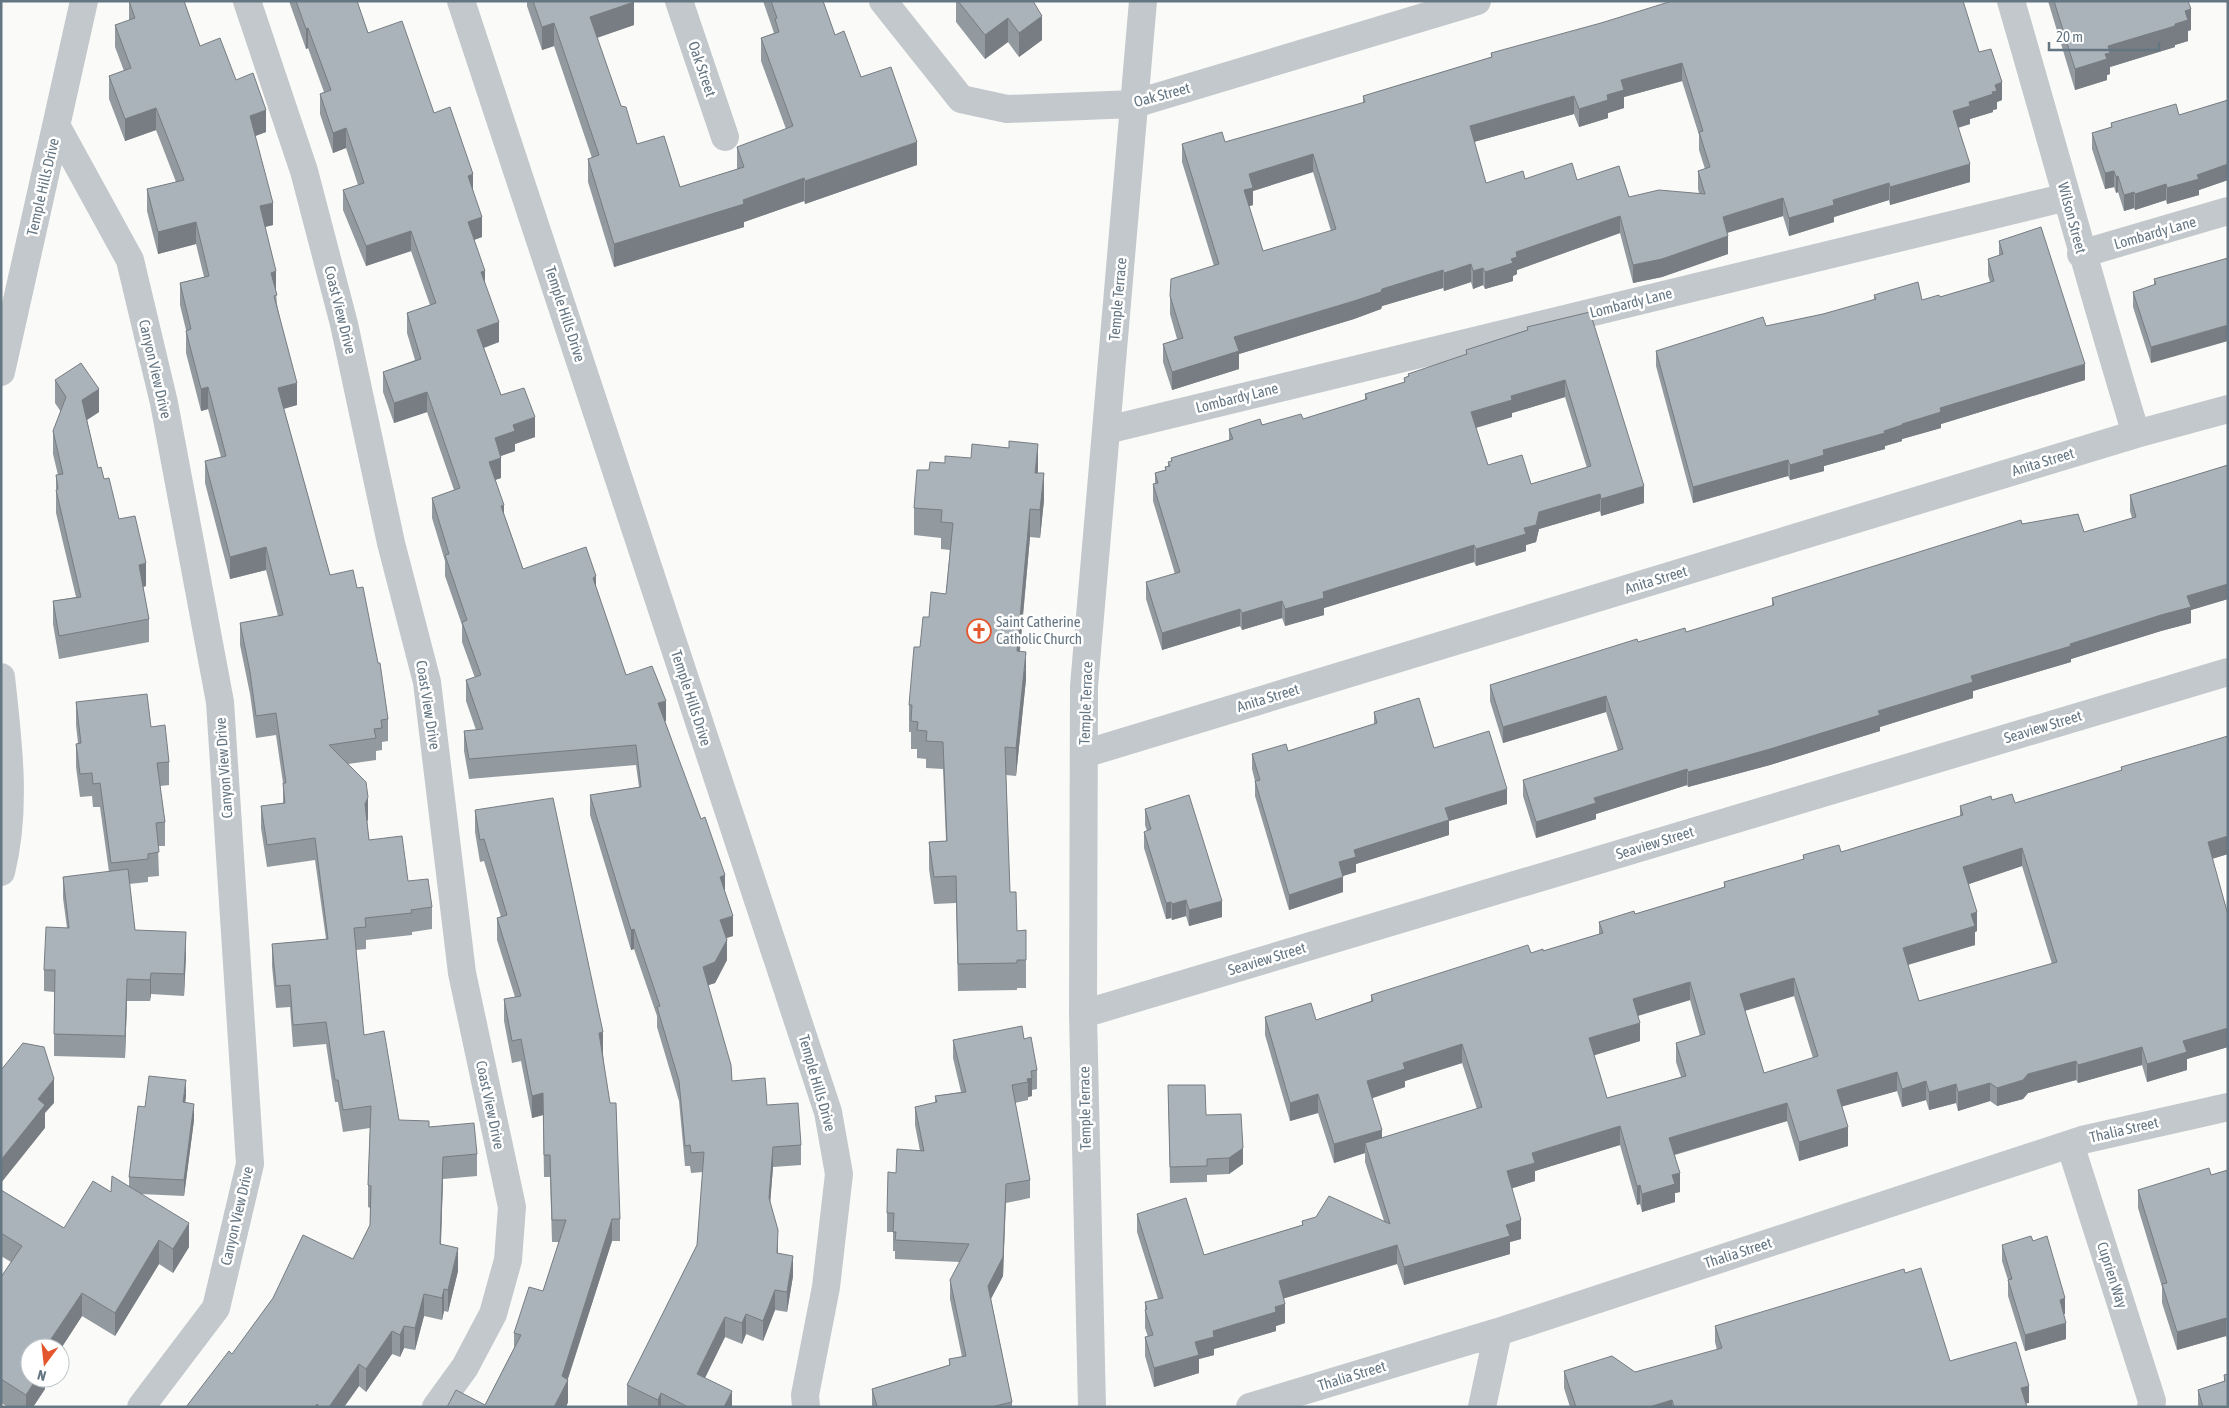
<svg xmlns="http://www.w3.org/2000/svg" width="2229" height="1408" font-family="'Asap Condensed',sans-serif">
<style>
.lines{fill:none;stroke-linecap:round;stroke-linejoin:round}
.minor{stroke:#c3c8cc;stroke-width:28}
.wall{fill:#929a9f;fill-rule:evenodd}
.shaded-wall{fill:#777d82}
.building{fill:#aab3b9;stroke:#777d82;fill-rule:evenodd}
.labels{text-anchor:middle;stroke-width:5;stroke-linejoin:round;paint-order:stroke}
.street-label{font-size:15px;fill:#657683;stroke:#fff}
.poi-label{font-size:15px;fill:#657683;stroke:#fff;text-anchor:start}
</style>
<rect width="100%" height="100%" fill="#fafaf8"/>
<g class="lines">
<!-- minor -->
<path class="minor" d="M247,1L304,171L344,324L391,543L427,682L462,973L512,1207L508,1260L493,1314L465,1367L436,1407
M461,1L828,1112L839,1174L826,1287L805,1395L806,1407
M679,1L725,137
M883,1L961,99L1007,109L1134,104L1477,1
M2011,1C2053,145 2092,290 2136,434
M57,127L130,260L164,403L220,702L250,1164L216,1308L141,1407
M2081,254L2228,211
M1,372L84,1
M1107,430L2067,197
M1,677C8,741 17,809 1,872
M1084,754L2136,434L2228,409
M1083,1014L2228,672
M2070,1144L2152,1401L2151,1407
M1092,1407L1083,1014L1084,686L1143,1
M1250,1407L1498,1332L2082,1140L2228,1107
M1482,1407L1498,1332"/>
</g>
<!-- wall -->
<path class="wall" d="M129,1H184L200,46L236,80L266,132L255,136L273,225L265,227L276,293L277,304L297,405L284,409L330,575L357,588L388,719V741L382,742V750L376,751V760L348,764L368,819L367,822L369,840L432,907V929L412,932V935L366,940V949L356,950L364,1035L399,1120L429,1127L477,1154V1176L443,1179L441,1244L458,1271L448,1312L444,1311L442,1320L424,1316L415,1350L404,1348L400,1357L392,1354L366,1392L359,1386L344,1407H186L232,1354L353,1259L370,1225V1208L368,1207V1185L370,1128L343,1132L338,1102H335L326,1044L293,1047L290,1007L276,1008L272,966V944L326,939L315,860L267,867L261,828V806L283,803V783L276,735L256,738L250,694L240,645V623L278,616L266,570L230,579L205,483V461L221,457L208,409L201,411L186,353V330L180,305V283L204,277L196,244L158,254L147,211V189L176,182L156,130L125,141L109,99V76L124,71L115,47V25L129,21Z
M289,1H357L368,33L434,113L473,191L482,237L474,240L499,342L484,348L501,395L535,437L515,444V451L501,456V478L495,480L504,514L523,569L596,588L626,675L666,721H665L725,893L733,936L726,938L727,960L715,983L708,985L732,1081L767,1105L801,1145V1165L773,1167L770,1202L778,1254L793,1276L787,1312L775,1310L763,1341L746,1334L742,1344L725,1337L705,1378L732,1407H631L627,1405V1385L697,1245L703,1172L691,1173L690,1166H685L679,1101L657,1027V1016L634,949L631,950L590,815V795L639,787L636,765L469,779L464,751V731L476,730L466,701V680L475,678L462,642V625L445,576V561L432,518V498L454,490L427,412L394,423L383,392V372L415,360L407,333V313L430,305L411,251L366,266L343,210V190L358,185L346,148L333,153L320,114V94L324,92L308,48L306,49Z
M527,1H634V25L597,38L621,106L637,144L680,187L737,169V147L786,129L761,61V38L774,33L763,1H823L835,35L861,77L917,165L805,204L804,201L744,222V227L614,267L588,182V159L592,158L554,46L542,50L527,6Z
M956,1H1033L1042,40L1019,57L1008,42L985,59L956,22Z
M2048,1H2188L2191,30L2188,31V41L2175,45V47L2110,67V74L2107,75V80L2075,90Z
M1979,52L2002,100L1997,102V109L1993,110V112L1970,119V124L1958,128L1970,182L1890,205L1889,200L1834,217V222L1789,236L1783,216L1727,233L1728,254L1662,277L1633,283L1620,233L1517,270V274L1513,276V281L1485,289L1483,285L1473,289L1471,282L1444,291L1443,288L1382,306L1381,309L1354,319L1239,354V369L1172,390L1163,362V344L1177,339L1170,314V296L1214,266L1182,162V144L1225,142L1363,103V96L1491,57V53ZM1682,81L1699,135V150L1705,169L1698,171V189L1699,193L1629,197L1577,180L1525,179L1486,183L1474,142L1574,114L1579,127L1608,118V113L1624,108V97ZM1313,172L1331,231L1263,251L1249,206L1253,205V191Z
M2228,100V180L2199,190V195L2167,204L2166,200L2135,210L2134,208L2124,211L2118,192L2116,193L2114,187L2105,189L2092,149V133L2111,127V123L2179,115Z
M1999,241L2085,380L1941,424V428L1902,439V441L1885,446V449L1824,466V471L1790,480L1788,476L1693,503L1656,366V351L1823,314L1874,300V295L1922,300L1940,297L1990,282L1988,275V259L1999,256Z
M2228,258L2151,363L2133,307V292L2154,285V279Z
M1590,312L1644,503L1601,516L1600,511L1539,529L1536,542L1526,545V551L1476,566L1474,562L1324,608V615L1285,626L1282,618L1242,630L1240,626L1162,650L1146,599V582L1175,574L1153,501V484H1155V473L1165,470V467L1168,466V462L1171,461V458L1229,440V429L1303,419L1365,400V394L1404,382V378L1408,376V374L1466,355V350L1527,330V327ZM1565,397L1587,468L1531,484L1488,465L1476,428L1512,417V413Z
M55,380L99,412L87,420L98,468L104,479L119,519L146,586L143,587L149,619V642L59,659L53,624V601L76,597L56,513V475H58L53,454V431L61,412L55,403Z
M945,463L1037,473L1044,500L1040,538L1030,537L1020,651L1026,679L1016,776L1006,775L1010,892L1017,931L1026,930V988H1017V990L958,991L956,903L934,904L929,869V842L946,841L943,769L926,768V759L917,758V749H911V732H909V705L920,647L929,617L946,594L950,550L941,549V538L914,535V508L929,470Z
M2228,465V599L2191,610V623L2161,631L2071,659V662L1973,691V698L1880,727V731L1770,765L1688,787L1687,785L1596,814V819L1536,838L1523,796V780L1618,751L1606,712L1503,743L1490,701V685L1638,642L1686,632L1772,606V598L2022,524L2084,532L2132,518L2130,511V495Z
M76,702L151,727L169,762V785L160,786L165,822V846H158L159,876L148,877V882L129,884L135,930L186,954L184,996L151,994L150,1001H127L125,1058L54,1056V992L44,991V970L67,928L63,898V877L109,872L100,807H93L92,796L80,797L76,767V744L78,743L76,725Z
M1374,712L1434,748L1507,804L1449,821V835L1356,864V872L1343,876V892L1289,910L1255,796V781L1252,769V754L1288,751L1374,724Z
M2121,767L2228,854L2212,859L2228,915V1047L2187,1059V1070L2147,1082L2142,1065L2078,1083L2076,1080L2028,1093L2023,1099L1997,1106L1990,1101L1958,1111L1956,1103L1929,1110L1926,1100L1902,1107L1897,1091L1842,1106L1848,1146L1799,1161L1787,1121L1675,1155L1680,1192L1675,1193V1202L1642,1212L1640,1204L1637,1205L1620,1145L1535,1171V1181L1512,1188L1521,1239L1510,1242V1254L1404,1285L1397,1264L1284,1298L1285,1323L1276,1326V1331L1214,1349V1355L1199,1359V1373L1154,1387L1145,1356V1337H1148L1145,1328V1302L1158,1299L1137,1232V1214L1204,1255L1302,1225V1221H1384L1365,1162V1153L1334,1163L1318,1113L1290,1121L1265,1035V1017L1316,1020L1371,1001V995L1531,953L1543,951L1599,934V922L1635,914L1724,887V882L1803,860V855L1841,852L1960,816V806L1992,800L2015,803L2121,771ZM2022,866L2052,964L1919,1001L1908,965L1975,945V932L1977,931L1969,884ZM1794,996L1813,1058L1764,1073L1745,1011ZM1690,1000L1700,1036L1676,1043V1062L1681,1077L1607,1098L1594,1055L1640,1041L1638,1016ZM1462,1063L1477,1109L1382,1138L1372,1098L1405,1087V1081Z
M1145,809L1222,917L1189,926L1186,916L1172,920L1171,918L1166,919L1144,848V832L1147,831L1145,825Z
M475,810L603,1054L620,1219V1241H612L568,1379V1402L566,1407H447L485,1405L514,1348V1333L543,1291L559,1242H552L550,1177H544L543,1115L532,1118L521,1061L512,1063L504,1021V999L515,997L497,940V918L501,917L484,861L480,862L475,832Z
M1024,1039L1037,1070V1089L1032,1090V1096L1028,1097V1100L1015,1103L1030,1180V1198L1006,1203L1003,1276L991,1299L1012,1402V1407H872V1389L949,1365V1359L962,1357L950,1299V1280L960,1262L895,1259V1251H893V1232H887V1213L896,1173L920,1151L915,1125V1107L935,1103V1096L961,1092L953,1058V1040Z
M1168,1085L1206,1115L1243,1164L1229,1174L1207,1175V1182L1170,1183Z
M186,1096L185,1103L194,1120L184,1196L141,1194L189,1247L173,1273L159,1264L115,1336L82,1316L60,1350V1348H30L45,1378V1389L33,1407H8L1,1403V1277L11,1262L1,1256V1190L64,1228L111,1192L129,1187V1177L145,1107Z
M2228,1170V1342L2226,1336L2177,1350L2162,1303V1287L2138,1208V1190L2211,1175Z
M2002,1245L2065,1314H2063L2066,1339L2025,1351L2008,1296V1280L2002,1261Z
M1905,1273L1950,1361L2029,1403H2026L2027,1407H1570L1564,1388V1371L1635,1372L1717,1350L1715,1342V1326Z
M2228,1374V1407H2198V1390L2224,1381V1375Z"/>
<!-- shaded-wall -->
<path class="shaded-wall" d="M634,2V25L590,40V17Z
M2191,9V30L2188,31V41L2175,45V47L2110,67V74L2107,75V80L2075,90V69L2105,54L2108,46L2175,24L2185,11Z
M1042,16V40L1019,57V33Z
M1008,18V42L985,59V35Z
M554,23V46L542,50V27Z
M308,28V48L306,49V29Z
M2,55V79L1,83V60Z
M1682,63V81L1624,97V108L1608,113V118L1579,127V109L1607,95L1621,80Z
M2002,82V100L1997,102V109L1993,110V112L1970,119V124L1953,129V111L1969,102L1992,92L1995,85Z
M1574,96V114L1470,143V126Z
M156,108V130L125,141V119Z
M266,110V132L250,138V116Z
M346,128V148L333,153V133Z
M917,142V165L805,204V181Z
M1313,154V172L1253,191V205L1244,208V190L1249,174Z
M1970,164V182L1890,205V187Z
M2228,164V180L2199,190V195L2167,204V188L2197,175Z
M2114,171V187L2105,189V173Z
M473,174V194L468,176Z
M2118,176V192L2116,193V177Z
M804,178V201L744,222V227L614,267V244Z
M1889,183V200L1834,217V222L1789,236V218L1833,200Z
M2166,184V200L2135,210V194Z
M2134,192V208L2124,211V195Z
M1783,198V216L1723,234V217Z
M273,203V225L260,228V206Z
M1620,216V233L1517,270V274L1513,276V281L1485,289V272L1511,259L1516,252Z
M482,217V237L468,242V222Z
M196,222V244L158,254V232Z
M411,231V251L366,266V246Z
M1728,236V254L1662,277L1633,283V265Z
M1471,264V282L1444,291V273Z
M1483,268V285L1473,289V271Z
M1443,270V288L1382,306L1381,309L1354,319L1239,354V369L1172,390V372L1234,337L1382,289Z
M276,271V293L271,273Z
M485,271V291L481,272Z
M499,322V342L477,350V330Z
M2228,325V341L2151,363V347Z
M2085,364V380L1941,424V428L1902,439V441L1885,446V449L1824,466V471L1790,480V465L1823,450L1884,431L1940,408Z
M1565,380V397L1512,413V417L1471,429V412L1511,396Z
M297,383V405L278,410V388Z
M208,387V409L201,411V389Z
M99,389V412L82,423V400Z
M427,392V412L394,423V403Z
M535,417V437L515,444V451L495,458V438L513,425Z
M1038,444V471L1035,500V473Z
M501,458V478L489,482V462Z
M1788,460V476L1693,503V487Z
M1044,473V500L1040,538V510Z
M1644,486V503L1601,516V499Z
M1600,494V511L1539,529L1536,542L1526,545V551L1476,566V549L1524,528L1539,512Z
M504,505V525L501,506Z
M1030,509V537L1017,678V651Z
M1474,545V562L1324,608V615L1285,626V609L1323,592Z
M266,547V570L230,579V557Z
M146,563V586L139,588V565Z
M596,576V597L593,578Z
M2228,584V599L2191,610V623L2161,631L2071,659V662L1973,691V698L1880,727V731L1770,765L1688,787V772L1878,711L1971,676L2070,644L2187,596Z
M1282,601V618L1242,630V613Z
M1240,609V626L1162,650V633Z
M1026,652V679L1016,776V748Z
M1606,696V712L1503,743V727Z
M666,701V721L658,723V703Z
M1687,769V785L1596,814V819L1536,838V822L1594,798Z
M1507,789V804L1449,821V835L1356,864V872L1339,877V862L1354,850L1445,808Z
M368,797V819L365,827V804Z
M2228,836V854L2208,860V842Z
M2022,848V866L1963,886V867Z
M725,875V895L720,877Z
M1343,877V892L1289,910V895Z
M1186,900V916L1172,920V904Z
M1222,901V917L1189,926V910Z
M1171,902V918L1166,919V903Z
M1977,912V931L1975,932V945L1903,966V948L1971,914Z
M733,916V936L720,940V920Z
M634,929V949L631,950V930Z
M186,932V954L184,996V974Z
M727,940V960L715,983L703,987V967Z
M151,973V994L150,1001V980Z
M1794,978V996L1740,1012V994Z
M127,979V1001L125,1058V1036Z
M1690,982V1000L1633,1017V999Z
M1640,1023V1041L1589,1057V1038Z
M2228,1028V1047L2187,1059V1070L2147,1082V1064L2183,1041Z
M603,1032V1054L599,1055V1033Z
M1462,1044V1063L1405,1081V1087L1367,1100V1081L1403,1063Z
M2142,1047V1065L2078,1083V1065Z
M2076,1061V1080L2028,1093L2023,1099L1997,1106V1088L2028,1074Z
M1897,1072V1091L1837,1108V1090Z
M1032,1078V1096L1028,1097V1082L1027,1079Z
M54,1079V1103L45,1113V1128L1,1183V1160L38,1099Z
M186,1080V1096L183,1118V1102Z
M1926,1081V1100L1902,1107V1089Z
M1990,1083V1101L1958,1111V1092Z
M1956,1084V1103L1929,1110V1092Z
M543,1093V1115L532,1118V1096Z
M1318,1094V1113L1290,1121V1103Z
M1787,1103V1121L1669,1156V1138Z
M194,1104V1120L184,1196V1180Z
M1620,1126V1145L1535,1171V1181L1507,1190V1171L1532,1153Z
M1848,1127V1146L1799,1161V1142Z
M1382,1130V1148L1365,1143V1153L1334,1163V1144Z
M773,1147V1167L769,1218V1198Z
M1243,1148V1164L1229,1174V1158Z
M443,1157V1179L440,1266V1244Z
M1680,1173V1192L1675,1193V1202L1642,1212V1194L1672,1175Z
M1006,1184L1003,1276L988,1304V1286Z
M1640,1185V1204L1637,1205V1186Z
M612,1219V1241L566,1384L568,1380V1402L566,1407H554L562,1376Z
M1521,1220V1239L1510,1242V1254L1404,1285V1267L1506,1225Z
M189,1223V1247L173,1273V1249Z
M778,1230V1250L777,1273V1253Z
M159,1240V1264L115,1336V1313Z
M1397,1245V1264L1279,1300V1281Z
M458,1248V1271L448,1312V1290Z
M793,1256V1276L787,1312V1292Z
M444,1289V1311L442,1320V1298Z
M775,1290V1310L763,1341V1321Z
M82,1293V1316L60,1350V1348H45Z
M424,1294V1316L415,1350V1328Z
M2065,1298V1314L2060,1315V1300Z
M1285,1304V1323L1276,1326V1331L1214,1349V1355L1199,1359V1373L1154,1387V1368L1195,1342L1213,1331L1275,1307Z
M746,1314V1334L742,1344V1323Z
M725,1317V1337L697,1394V1374Z
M2226,1318V1336L2177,1350V1332Z
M2066,1323V1339L2025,1351V1335Z
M404,1326V1348L400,1357V1335Z
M392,1331V1354L366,1392V1369Z
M359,1364V1386L344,1407H329Z
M37,1378H45V1389L33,1407H26V1395Z
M2029,1386V1403L2021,1404V1388Z
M732,1391V1407H724Z
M661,1393V1407H658V1400Z
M1672,1400V1407H1649Z"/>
<!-- building -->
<path class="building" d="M129,1H184L200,46L220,38L236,80L253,73L266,110L250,116L273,203L260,206L276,271L271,273L277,295L274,296L297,383L278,388L330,575L353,570L357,588L363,587L378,663H380L388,719L381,720L382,728L374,729L376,738L329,745L366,782L368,797L365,804L369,840L402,836L408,881L428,879L432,907L411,910L412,913L365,918L366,927L354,928L364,1035L384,1031L399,1120L429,1121V1127L474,1123L477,1154L443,1157L440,1244L458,1248L448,1290L444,1289L442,1298L424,1294L415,1328L404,1326L400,1335L392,1331L366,1369L359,1364L329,1407H320L317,1404L315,1407H186L229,1351L232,1354L273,1298L303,1235L353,1259L370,1225L371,1186L368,1185L371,1106L343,1110L338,1080H335L326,1022L293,1025L290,985L276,986L272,944L328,939L315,838L267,845L261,806L285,803L283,783H286L276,713L256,716L250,672L240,623L283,615L266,547L230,557L205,461L226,456L208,387L201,389L186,331L191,329L180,283L209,276L196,222L158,232L147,189L184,180L156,108L125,119L109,76L131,68L115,25L135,18Z
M296,1H357L368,33L402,21L434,113L450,107L473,174L468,176L482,217L468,222L485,271L481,272L499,322L477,330L501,395L524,388L535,417L513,425L515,431L495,438L501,458L489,462L504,505L501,506L523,569L586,547L596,576L593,578L626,675L652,666L666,701L658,703L701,819L705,817L725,875L720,877L733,916L720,920L727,940L715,962L703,967L731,1065L732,1081L765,1078L767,1105L798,1103L801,1145L773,1147L769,1198L778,1230L777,1253L793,1256L787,1292L775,1290L763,1321L746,1314L742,1323L725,1317L697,1374L732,1391L724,1407H688L661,1393L658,1400L627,1385L697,1245L704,1152L691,1153L690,1145L685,1146L679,1081L657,1007L660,1006L634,929L631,930L590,795L641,787L636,745L469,759L464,731L483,729L466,680L481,675L462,622L467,620L445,555L449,554L432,498L460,488L427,392L394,403L383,372L421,359L407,313L436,303L411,231L366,246L343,190L364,183L346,128L333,133L320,94L331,90L308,28L306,29Z
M533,1H634V2L590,17L621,106L626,107L637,144L664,136L680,187L744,167L737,147L793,126L761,38L779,32L775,19L777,18L771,1H823L835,35L844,31L861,77L891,67L917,142L805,181L804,178L743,200L744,204L614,244L588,159L599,155L554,23L542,27Z
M958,1H1033L1042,16L1019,33L1008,18L985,35Z
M1672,1H1963L1979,52L1991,49L2002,82L1995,85L1997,91L1992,92L1993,94L1969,102L1970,106L1953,111L1970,164L1890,187L1889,183L1833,200L1834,205L1789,218L1783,198L1723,217L1728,236L1662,259L1633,265L1620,216L1516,252L1517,257L1511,259L1513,263L1485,272L1483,268L1473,271L1471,264L1444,273L1443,270L1382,289L1381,292L1354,301L1234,337L1239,351L1172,372L1163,344L1183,338L1170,296L1171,279L1219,264L1182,144L1222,132L1225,142L1365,102L1363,96L1492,57L1491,53L1601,23ZM1682,63L1703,131L1699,132L1710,167L1698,171L1705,194L1659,190L1629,197L1619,166L1577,180L1572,163L1525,179L1523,171L1486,183L1470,126L1574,96L1579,109L1608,100L1607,95L1624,90L1621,80ZM1313,154L1336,229L1263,251L1244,190L1253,188L1249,174Z
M2054,1H2188L2191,9L2185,11L2188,20L2175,24V26L2108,46L2110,53L2105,54L2107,59L2075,69Z
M2228,100V164L2197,175L2199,179L2167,188L2166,184L2135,194L2134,192L2124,195L2118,176L2116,177L2114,171L2105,173L2092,133L2112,127L2111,123L2176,104L2179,115Z
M2041,227L2085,364L1940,408L1941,412L1902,424V425L1884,431L1885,433L1823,450L1824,455L1790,465L1788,460L1693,487L1656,351L1763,317L1766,326L1823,314L1876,299L1874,295L1918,282L1922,300L1939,295L1940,297L1994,281L1988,259L2003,254L1999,241Z
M2228,258V325L2151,347L2133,292L2156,284L2154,279Z
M1590,312L1644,486L1601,499L1600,494L1539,512L1536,525L1524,528L1526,534L1476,549L1474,545L1323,592L1324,598L1285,609L1282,601L1242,613L1240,609L1162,633L1146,582L1180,572L1153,484L1158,483L1155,473L1166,470L1165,467L1170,466L1168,462L1172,461L1171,458L1233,439L1229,429L1260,419L1262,425L1301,414L1303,419L1367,399L1365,394L1405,382L1404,378L1409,376L1408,374L1467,354L1466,350L1528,330L1527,327ZM1565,380L1591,466L1531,484L1522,455L1488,465L1471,412L1512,400L1511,396Z
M81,363L99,389L82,400L98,468L101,467L104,479L109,478L119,519L135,516L146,563L139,565L149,619L59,636L53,601L81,597L56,490L58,489L56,475L63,474L53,431L66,397L55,380Z
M1009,441L1038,444L1035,473H1044L1040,510L1030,509L1017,651L1026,652L1016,748L1005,747L1010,892H1016L1017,931L1026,930V960H1017V963L958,964L956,876L934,877L929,842L947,841L943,742L926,741L927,731L917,730L918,722L911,721L912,705H909L914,647H920L923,617H929L931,592L946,594L953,523L941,522L942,510L914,508L917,470H929L930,462L945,463V456L971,458L972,444L1009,448Z
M2228,465V584L2187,596L2191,607L2161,615L2070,644L2071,646L1971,676L1973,682L1878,711L1880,715L1770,749L1688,772L1687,769L1594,798L1596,803L1536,822L1523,780L1623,749L1606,696L1503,727L1490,685L1637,639L1638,642L1685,628L1686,632L1774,605L1772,598L2021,520L2022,524L2078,514L2084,532L2136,517L2130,495Z
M147,694L151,727L165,725L169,762L157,763L165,822L156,823L159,852L148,854V859L111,863L100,783L93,784L92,773L80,774L76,744L81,743L76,702Z
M1419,698L1434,748L1489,731L1507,789L1445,808L1449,820L1354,850L1356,857L1339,862L1343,877L1289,895L1255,781L1260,780L1252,754L1286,744L1288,751L1377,723L1374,712Z
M2228,736V836L2208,842L2228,915V1028L2183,1041L2187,1052L2147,1064L2142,1047L2078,1065L2076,1061L2028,1074L2023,1080L1997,1088L1990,1083L1958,1092L1956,1084L1929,1092L1926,1081L1902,1089L1897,1072L1837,1090L1848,1127L1799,1142L1787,1103L1669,1138L1680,1173L1672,1175L1675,1184L1642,1194L1640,1185L1637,1186L1620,1126L1532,1153L1535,1163L1507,1171L1521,1220L1506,1225L1510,1236L1404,1267L1397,1245L1279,1281L1285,1304L1275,1307L1276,1312L1213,1331L1214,1337L1195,1342L1199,1355L1154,1368L1145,1337L1153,1335L1145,1310L1147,1309L1145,1302L1163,1298L1137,1214L1186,1198L1204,1255L1303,1225L1302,1221L1316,1217L1329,1196L1390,1224L1365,1143L1482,1107L1462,1044L1403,1063L1405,1069L1367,1081L1382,1130L1334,1144L1318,1094L1290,1103L1265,1017L1311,1003L1316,1020L1373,1001L1371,995L1528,945L1531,953L1543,949V951L1603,933L1599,922L1634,911L1635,914L1725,887L1724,882L1804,859L1803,855L1839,845L1841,852L1963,815L1960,806L1991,796L1992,800L2012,794L2015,803L2122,770L2121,767ZM2022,848L2057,962L1919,1001L1903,948L1975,926L1971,914L1977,912L1963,867ZM1794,978L1818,1056L1764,1073L1740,994ZM1690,982L1705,1034L1676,1043L1686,1076L1607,1098L1589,1038L1640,1023L1633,999Z
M1189,795L1222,901L1189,910L1186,900L1172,904L1171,902L1166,903L1144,832L1151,829L1145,809Z
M553,798L603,1032L599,1033L610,1103H616L620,1219H612L562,1376L568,1380L554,1407H447L456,1390L485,1405L521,1335L514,1333L529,1287L543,1291L566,1220H552L550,1155H544L543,1093L532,1096L521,1039L512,1041L504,999L521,996L497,918L507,915L484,839L480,840L475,810Z
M128,869L135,930L186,932L184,974L151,973L150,980L127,979L125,1036L54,1034L55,970H44L46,927L69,928L63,877Z
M1022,1026L1024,1039L1031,1037L1037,1070L1031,1071L1032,1078L1027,1079L1028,1082L1012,1085L1030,1180L1006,1184L1003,1257L988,1286L1012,1402L991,1407H875L877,1406L872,1389L950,1365L949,1359L966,1356L950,1280L969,1244L895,1240L896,1232H893L894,1213H887L888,1172L896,1173L897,1149L924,1151L915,1107L937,1102L935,1096L966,1092L953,1040Z
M23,1043L44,1047L54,1079L38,1099L45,1105L1,1160V1070Z
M149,1076L186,1080L183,1102L194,1104L184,1180L129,1177L138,1106L145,1107Z
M1168,1085H1205L1206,1115L1241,1114L1243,1148L1229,1158L1207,1159V1166L1170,1167Z
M2209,1168L2211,1175L2228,1170V1324L2226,1318L2177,1332L2162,1284L2167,1283L2138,1190Z
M112,1176L189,1223L173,1249L159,1240L115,1313L82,1293L45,1348H30V1378H37L26,1395L1,1379V1277L22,1246L1,1233V1190L64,1228L93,1181L111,1192Z
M2031,1236L2033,1241L2047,1236L2065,1298L2060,1300L2066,1323L2025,1335L2008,1280L2012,1279L2002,1245Z
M1921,1268L1950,1361L2016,1342L2029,1386L2021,1388L2027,1407H1674L1672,1400L1649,1407H1576L1564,1371L1612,1356L1635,1372L1722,1348L1715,1326L1904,1269L1905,1273Z
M2228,1374V1407H2203L2198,1390L2225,1381L2224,1375Z"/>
<!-- icons -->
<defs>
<g id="church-ring" transform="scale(1.25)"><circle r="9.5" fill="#fff" stroke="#e4572e" stroke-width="1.5"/><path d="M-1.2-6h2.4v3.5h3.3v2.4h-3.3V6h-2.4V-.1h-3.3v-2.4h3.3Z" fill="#e4572e"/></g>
</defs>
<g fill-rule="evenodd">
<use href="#church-ring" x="979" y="631"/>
</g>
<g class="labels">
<!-- street labels -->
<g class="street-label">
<text transform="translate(702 69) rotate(71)" y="5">Oak Street</text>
<text transform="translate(1162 95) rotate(-15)" y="5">Oak Street</text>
<text transform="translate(43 187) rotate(-77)" y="5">Temple Hills Drive</text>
<text transform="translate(2072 218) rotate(75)" y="5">Wilson Street</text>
<text transform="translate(2155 233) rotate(-16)" y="5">Lombardy Lane</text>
<text transform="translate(1118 299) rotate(-85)" y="5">Temple Terrace</text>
<text transform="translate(1631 303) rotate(-14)" y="5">Lombardy Lane</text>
<text transform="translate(340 310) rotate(76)" y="5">Coast View Drive</text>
<text transform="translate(565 314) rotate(72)" y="5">Temple Hills Drive</text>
<text transform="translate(155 369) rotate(77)" y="5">Canyon View Drive</text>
<text transform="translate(1237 398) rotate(-14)" y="5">Lombardy Lane</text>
<text transform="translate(2043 462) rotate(-17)" y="5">Anita Street</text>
<text transform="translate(1656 580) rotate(-17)" y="5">Anita Street</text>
<text transform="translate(691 698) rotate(72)" y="5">Temple Hills Drive</text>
<text transform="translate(1268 698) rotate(-17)" y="5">Anita Street</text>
<text transform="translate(1086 703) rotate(-88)" y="5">Temple Terrace</text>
<text transform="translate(428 705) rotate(81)" y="5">Coast View Drive</text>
<text transform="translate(2043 727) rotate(-17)" y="5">Seaview Street</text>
<text transform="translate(224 768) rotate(-94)" y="5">Canyon View Drive</text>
<text transform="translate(1655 843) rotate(-17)" y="5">Seaview Street</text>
<text transform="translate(1267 959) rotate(-17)" y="5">Seaview Street</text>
<text transform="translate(817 1083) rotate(74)" y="5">Temple Hills Drive</text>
<text transform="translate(490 1105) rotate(78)" y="5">Coast View Drive</text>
<text transform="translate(1085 1108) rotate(-91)" y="5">Temple Terrace</text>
<text transform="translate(2124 1130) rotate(-13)" y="5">Thalia Street</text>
<text transform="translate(237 1216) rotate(-77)" y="5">Canyon View Drive</text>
<text transform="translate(1738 1253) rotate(-18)" y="5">Thalia Street</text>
<text transform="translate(2112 1275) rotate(72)" y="5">Cuprien Way</text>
<text transform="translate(1352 1376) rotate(-17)" y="5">Thalia Street</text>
</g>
<!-- poi labels -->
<g class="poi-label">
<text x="996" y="627">Saint Catherine<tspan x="996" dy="17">Catholic Church</tspan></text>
</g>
</g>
<!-- border -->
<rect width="2229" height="1408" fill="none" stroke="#657683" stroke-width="5"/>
<!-- north arrow -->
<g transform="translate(45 1363) rotate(195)"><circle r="24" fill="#ffffff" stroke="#c1c8cd"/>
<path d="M0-4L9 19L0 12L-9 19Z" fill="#e4572e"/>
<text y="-8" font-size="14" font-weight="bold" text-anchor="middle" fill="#657683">N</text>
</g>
<!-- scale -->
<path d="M2049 42v8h110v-8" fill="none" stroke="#657683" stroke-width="2.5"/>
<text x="2056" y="42" font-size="15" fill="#657683" stroke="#ffffff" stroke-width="4" paint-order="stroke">20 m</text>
</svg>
